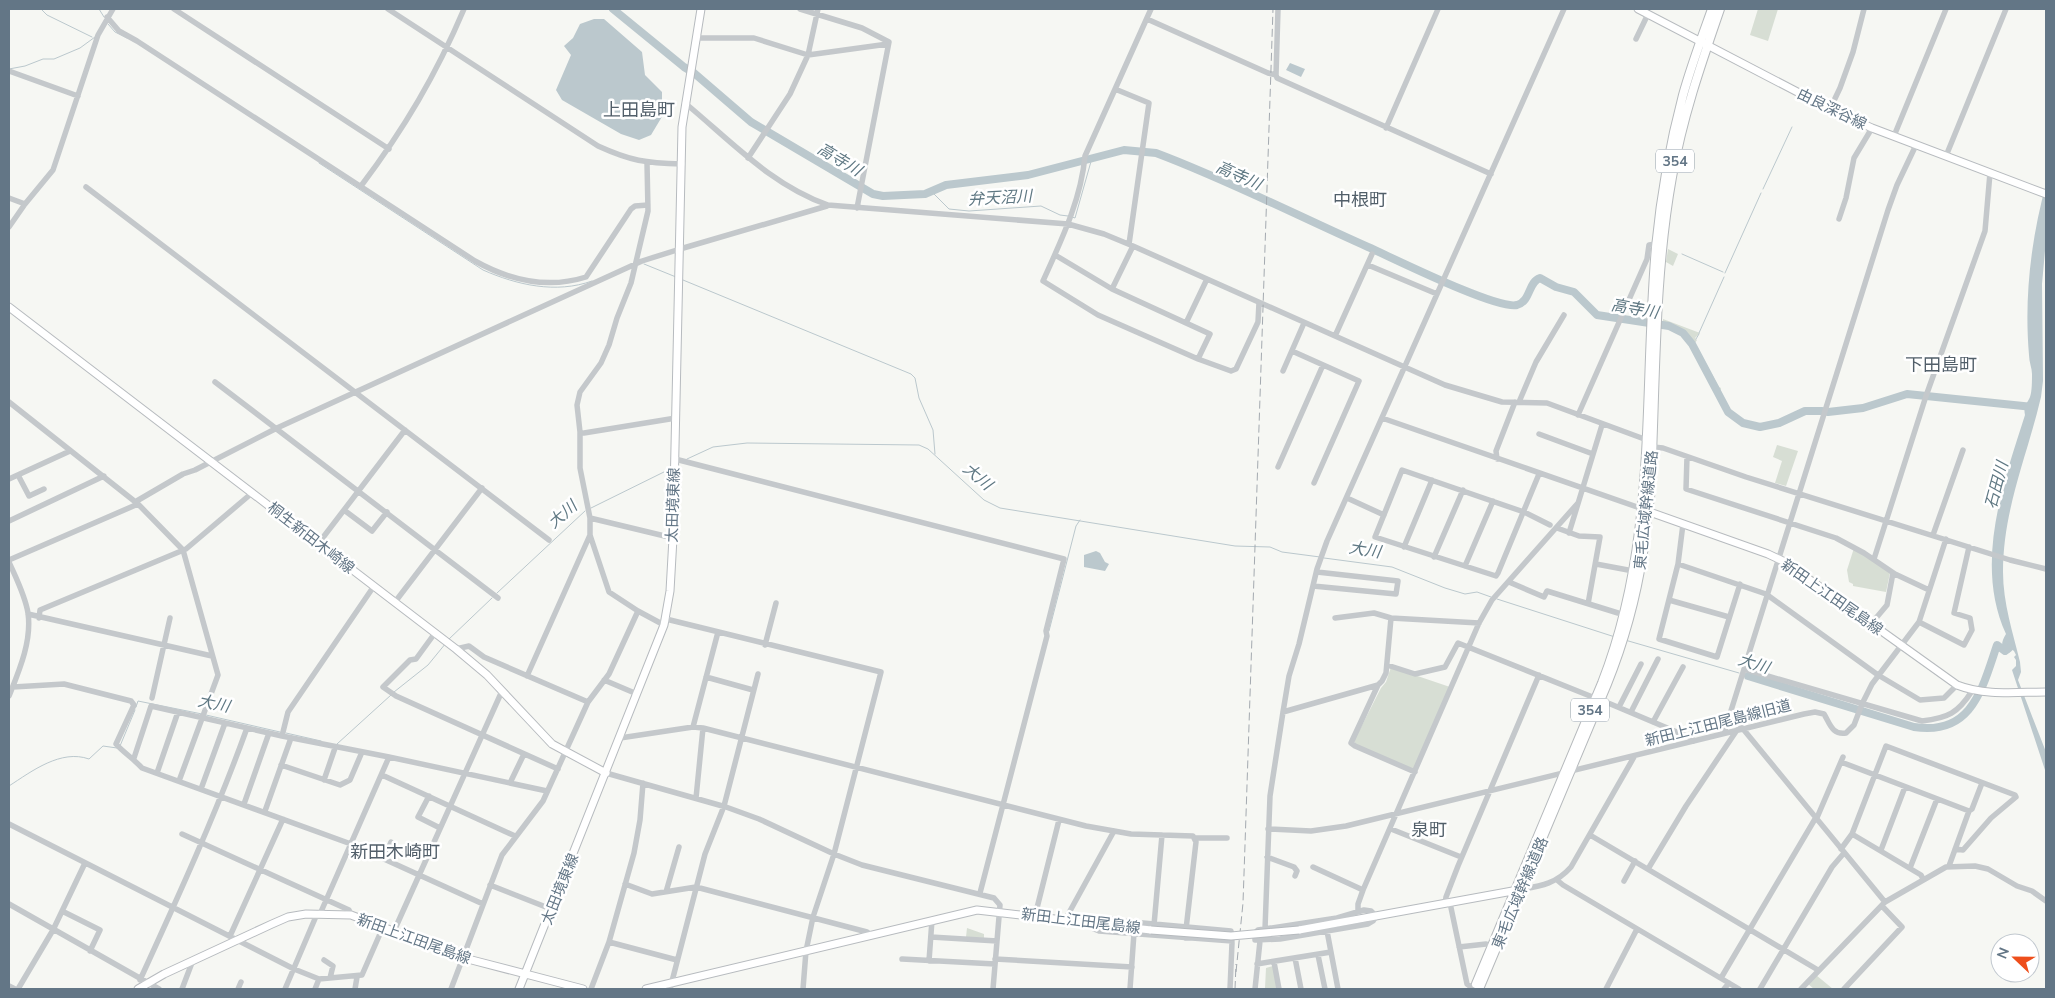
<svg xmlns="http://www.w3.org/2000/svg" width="2055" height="998" font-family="'Nunito Sans','Noto Sans JP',sans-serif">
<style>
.green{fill:#d7ded4}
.water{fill:#bbc8cd}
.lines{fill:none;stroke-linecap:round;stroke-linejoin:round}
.stream{stroke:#bbc8cd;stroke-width:1}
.river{stroke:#bbc8cd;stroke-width:8}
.major-casing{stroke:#b7bbbf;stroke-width:9}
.highway-casing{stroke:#b6babd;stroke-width:10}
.minor{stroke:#c4c8cb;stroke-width:5.5}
.major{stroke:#fff;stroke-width:7}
.highway{stroke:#fff;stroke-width:8}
.rail{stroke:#a4aab0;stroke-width:1;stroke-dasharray:8 4;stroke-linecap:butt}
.major-bridge-casing{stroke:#b7bbbf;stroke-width:9;stroke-linecap:butt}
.major-bridge{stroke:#fff;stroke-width:7}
.labels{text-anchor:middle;stroke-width:5;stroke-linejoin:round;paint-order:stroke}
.shield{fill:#fff;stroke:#929faa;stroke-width:1}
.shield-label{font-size:14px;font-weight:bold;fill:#637686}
.street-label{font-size:15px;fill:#637686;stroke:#fff}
.water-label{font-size:16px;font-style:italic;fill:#5f7883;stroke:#fff}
.quarter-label{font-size:18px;fill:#525f6a;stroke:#fff}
</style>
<rect width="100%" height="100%" fill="#f6f7f3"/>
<!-- green -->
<path class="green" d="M1758,9H1778L1768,41L1750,35Z
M1668,249L1678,254L1673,266L1666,262Z
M1663,319L1700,333L1695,338L1697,340L1695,343L1719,387L1721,388L1720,393C1706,368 1695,329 1663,323Z
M1777,445L1798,451L1786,486L1775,483L1782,461L1773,457Z
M1854,548L1890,573L1886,592L1853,586V584L1849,582L1847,570Z
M1391,667L1450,687L1414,770L1355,744L1354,741L1381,688L1386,682Z
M967,928L984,934V938L966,937Z
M1273,966L1277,989L1265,988L1266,968Z
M1816,975L1833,989H1814L1808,984Z"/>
<!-- water -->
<path class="water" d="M594,19H604L642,52L645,75L662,92V104L666,110L651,135L639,140L621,134L562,100L556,90L571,55L564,46L573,38L580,24Z
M1290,63L1305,69L1301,77L1286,70Z
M2046,184V240L2042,284L2043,381L2041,397C2027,457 2003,509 2003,572C2003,603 2013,633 2020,662L2021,672L2018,680L2046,752V773L2012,670L2016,666V660L2014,657L2016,655L2014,651L2011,649L2010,652L2005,655C2001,646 2001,642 2006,634C1974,564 2003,484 2025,415C2023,406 2027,404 2030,397C2032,392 2032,381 2032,374C2032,368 2029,362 2029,355C2024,297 2031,240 2046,184Z
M1096,551L1100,553L1105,562L1109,564L1105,571L1084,567V555Z"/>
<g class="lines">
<!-- stream -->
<path class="stream" d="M41,9L47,15L92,37
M99,9L104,17
M108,24L115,32L127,38
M9,69L25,66L43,59H54L80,48L95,37
M319,163L483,270C517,285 556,294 592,281
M1763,189L1792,127
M931,191L949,209L969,211L1041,206L1060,215L1068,216
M1072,217L1075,218L1092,158
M1682,254L1723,272
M644,264L676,277
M1725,273L1761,193
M683,280L911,374L915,378L919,398L933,430L935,454
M1699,333L1724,277
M1696,339L1699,334
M687,459L713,447L747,443L919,445L928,449L984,500L1000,508L1235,546L1270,547L1282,552L1320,557
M591,508L670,469
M1324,558L1392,567L1445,588L1465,594L1477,592L1491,597
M497,593L585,511
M1497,599L1615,637
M1049,631L1076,526L1080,520
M448,640L492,598
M1625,640L1739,673
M394,692L428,665L446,643
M136,707L138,701L202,714
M206,715L280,732
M286,733L321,741
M337,744L391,695
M120,746L135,710
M9,786C32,771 61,749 89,759L103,746L117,748"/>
<!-- river -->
<path class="river" d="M613,9L684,67L694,73L751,122L873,194L883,196L925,194L946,185L1028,175L1124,150L1156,153C1228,180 1298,216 1368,247C1393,258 1497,310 1517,305C1531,301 1528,282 1540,278L1556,287L1574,292L1597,315L1669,326L1683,333L1692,344L1728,412L1743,423L1760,427L1779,423L1805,411H1822
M1828,412L1863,408L1907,394L2033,407
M1748,676L1914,727C1972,736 1982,689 1997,645L2005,651L2009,648"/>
<!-- major casing -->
<g class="major-casing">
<path id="major" d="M1638,9L1830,109L1872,128L2046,194
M9,307L456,649L487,675L552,744L606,773
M1644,510L1768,554L1785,562L1957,685C1985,696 2017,692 2046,692
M1299,930L1518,890
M138,989L164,974L272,924L288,917L306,914L351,915L464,958L583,989
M519,989L664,625L670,591L673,538L682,127L701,9
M646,989L977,910L1151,930"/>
</g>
<!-- highway casing -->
<g class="highway-casing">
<path id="highway" d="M1476,984L1602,683C1658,540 1643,396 1656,247C1661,196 1670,144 1683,95C1691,66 1702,37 1712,9
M1479,989L1607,684C1624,642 1636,598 1643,553C1646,535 1646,516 1650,499C1656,392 1653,282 1672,177C1682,119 1701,64 1720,9"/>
</g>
<!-- minor -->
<path class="minor" d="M174,9L389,149
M388,9L598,146C631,161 645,163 682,164
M800,9L862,28L889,42L857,208
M1151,9L1085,156C1081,200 1061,241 1043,281L1098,315L1198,359L1231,371L1236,369L1258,322L1259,303
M107,17L119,31L137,41L475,261C509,280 548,289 586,277L631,209L635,206L648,205
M1147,19L1268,73L1276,75L1277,78L1491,174
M696,38H754L808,55L888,44
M1636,39L1648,14
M9,71L78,96
M1276,75L1278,9
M1115,89L1149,103L1129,244
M685,103C731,141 771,185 828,205L1068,224L1104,234L1133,246L1445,385L1502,402L1547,403L1647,440
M1830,109L1840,88L1853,52L1864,9
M1386,128L1438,9
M1894,136L1946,9
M1946,156L2006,9
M748,158L790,94L808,55L818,9
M647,163L648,211L631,283L617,318L609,345L601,363L580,392L577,405L580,432V468L590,518V535L609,592L638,611L664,625
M361,186C404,129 436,75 464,9
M86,187L549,540
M9,198L25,204
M1839,219L1846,198L1854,158L1872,128
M9,227L25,204L53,170L98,35L113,9
M680,249L827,206
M1055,255L1112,289L1210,334L1198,359
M1368,265L1437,294
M1112,289L1133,246
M1186,323L1207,279
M1335,336L1372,254
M1292,351L1359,381L1314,483
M1283,371L1304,323
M215,382L498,598
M9,402L138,504L183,550L218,675L179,781
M1519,402L1536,362L1564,315
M1578,415L1647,259L1649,245L1656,244
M1382,418L1643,509
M584,433L676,418
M1539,434L1593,454
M1653,447L1663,448L1746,477L2010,560L2046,569
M1687,457L1686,489L1836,538L1864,553L1895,574L1929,590
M675,459L1064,559L1046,631L1047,636L980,893
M1497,459L1496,451L1515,402
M1278,467L1323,365
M1539,474L1498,573L1496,576L1375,537L1402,470L1524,512L1550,525
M18,475L29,496L44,489
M9,479L70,451
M1347,498L1384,515
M135,502L183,474L195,470L277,428L642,261L680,249
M344,510L372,531L387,512
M590,518L673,538
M9,521L104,476
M1683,524L1678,564L1659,639L1717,657L1740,584
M1557,528L1579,536L1600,537L1588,604
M1569,533L1602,425
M1933,535L1963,450
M318,544L405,430
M1404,547L1432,480
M1434,557L1463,490
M1874,559L1926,396L1985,231L1990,173
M9,560L138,504
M9,562C16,578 25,595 28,613C32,641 19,671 9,696
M1596,564L1628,570
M1678,564L1766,594L1878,675L1920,700L1944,698L1957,685
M1465,566L1493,501
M1509,582L1544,597L1547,591L1618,613
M1313,586L1396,594L1398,581L1317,572
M1669,600L1729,617
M395,602L482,488
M28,614L212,656
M39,618L40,610L186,549L252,493
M1335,618L1374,613L1391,618L1479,623
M1391,618L1386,673L1382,681L1378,685L1351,743L1355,746L1415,772
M666,619L881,672L834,854L813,917L806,951L803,989
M1919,622L1964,645L1972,630L1970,618L1954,613L1969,547
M1871,624L1887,605L1893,573
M435,633L416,659L410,660L383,687L396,696L558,769
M765,645L776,603
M456,649L469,646L484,657L588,702
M1387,665L1415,674L1445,667L1458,643L1595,698
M1744,669L1922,721C1948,718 1958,713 1972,691
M527,676L590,535
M706,677L753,690
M604,680L637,694
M13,687L64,684L131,701L134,705L116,744C124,753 134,759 142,768L351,844L483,904
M152,698L170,618
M1601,700L1691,738L1694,741
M1619,707L1641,664
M1283,712L1378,685
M1631,712L1658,659
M1730,713L1885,902
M1653,722L1683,667
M693,727L718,632
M1724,733L1888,210L1897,185L1916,145
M282,736L288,712L374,586
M620,738L693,727L703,728L1086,826L1131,834L1193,836L1196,842L1185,938
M134,758L151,706L282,736L389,757L547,791
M1841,762L1969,811L1949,866
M281,765L340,785L350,780L362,752
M157,773L178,712
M606,773L726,807L759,819L834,854L862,865L994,898L1000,905L993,989
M382,775L515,836
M324,780L335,748
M510,783L524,754
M201,789L225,723
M429,796L418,817L440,828
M696,798L703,728
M244,804L269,733
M265,811L291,738
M1969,811L1972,809L1982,783
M1816,820L1843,757
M9,824L294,969L319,979L362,975L383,927
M1268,829L1311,831L1346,826L1804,714L1815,712L1824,714C1830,724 1832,735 1846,733L1854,725L1862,704L1872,684L1919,622L1946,539
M1391,829L1461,857
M182,834L349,910L351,915
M1852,834L1921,875L1923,879
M1590,835L1818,970
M1195,838H1227
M1841,849L1852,834L1886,746L2015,795L2016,797L1991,818L1963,850L1955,849
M1881,850L1905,787
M1267,857L1294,867L1297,871L1295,876
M384,859L391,842
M1313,867L1363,890
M1910,868L1937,799
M1648,869L1686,806L1737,730
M1557,880L1563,885L1739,989
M1624,881L1635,861
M625,884L652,894L696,887L867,932L871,935
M490,885L551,909
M1522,889C1542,886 1557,883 1571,867L1634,757
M666,892L679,847
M1450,903L1467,984L1474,989
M9,904L159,989
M1445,904L1446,897L1458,866L1539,675
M1364,910L1371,911L1376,916L1373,921L1368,924L1280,939L1255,940V933L1258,930L1337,918Z
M62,911L100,930L90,951
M1358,911V904L1363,890L1479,623L1492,600L1578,503
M320,914L389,757
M1035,916L1059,820
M1065,920L1114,831
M1154,925L1162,835
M1265,929L1270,796L1283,712L1289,676L1299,644L1317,569L1327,541L1564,9
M394,931L502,691
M1327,931L1338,989
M230,936L283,819
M931,937L997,941
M609,942L677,960
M1459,947L1486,944
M1318,955L1325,989
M1295,958L1301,989
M902,959L995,964
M995,959L1132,967
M324,960L333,966L330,978
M929,961L932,920
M1274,962L1279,989
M1257,964L1331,952
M1721,978L1815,819
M140,980C178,897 216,814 247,728
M9,986L15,989
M18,989L53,930L85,863
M182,989L193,960
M238,989L241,982
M285,989L317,914
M315,989L319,979
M355,989L357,977
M451,989L502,855L543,801L588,702L609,674L638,611
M591,989L609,942L634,853L640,820L643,783
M670,989L705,854L724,806L758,674
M1130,989L1134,933
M1230,989L1232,943L1231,931L1121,921L1100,917L1087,922L1094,929L1099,931L1232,941
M1255,989L1260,941
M1606,989L1637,929
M1724,989L1729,983
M1760,989L1832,867L1844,853
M1801,989L1885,902L1946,867L1975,866L1988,869L2017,886L2032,891L2046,901
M1844,989L1902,927L1882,906"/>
<!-- major -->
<use href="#major" class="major"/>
<!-- highway -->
<use href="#highway" class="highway"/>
<!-- rail -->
<path class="rail" d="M1236,972L1243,903L1245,845L1273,9
M1235,989L1236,964"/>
<!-- major-bridge casing -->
<g class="major-bridge-casing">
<path id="major-bridge" d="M1151,930L1231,936L1299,930"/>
</g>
<!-- major-bridge -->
<use href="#major-bridge" class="major-bridge"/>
</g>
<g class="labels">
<!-- shield labels -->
<g class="shield">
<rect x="1656" y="149.5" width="38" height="23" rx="4"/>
<rect x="1571" y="698.5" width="38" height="23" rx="4"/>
</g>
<g class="shield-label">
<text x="1675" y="166">354</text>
<text x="1590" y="715">354</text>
</g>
<!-- street labels -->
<g class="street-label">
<text transform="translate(1832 109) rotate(26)" y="5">由良深谷線</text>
<text transform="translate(673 505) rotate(-88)" y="5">太田境東線</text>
<text transform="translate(1646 510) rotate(-84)" y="5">東毛広域幹線道路</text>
<text transform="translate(311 538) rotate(38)" y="5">桐生新田木崎線</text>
<text transform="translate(1832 597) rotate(35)" y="5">新田上江田尾島線</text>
<text transform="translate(1718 723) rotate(-14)" y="5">新田上江田尾島線旧道</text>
<text transform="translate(560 889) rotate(-68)" y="5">太田境東線</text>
<text transform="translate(1520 893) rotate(-67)" y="5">東毛広域幹線道路</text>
<text transform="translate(1081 921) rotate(7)" y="5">新田上江田尾島線</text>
<text transform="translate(414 939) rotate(20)" y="5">新田上江田尾島線</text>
</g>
<!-- water labels -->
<g class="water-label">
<text transform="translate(840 159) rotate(31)" y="6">高寺川</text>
<text transform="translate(1239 175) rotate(24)" y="6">高寺川</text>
<text transform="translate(1000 197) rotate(-3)" y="6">弁天沼川</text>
<text transform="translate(1635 308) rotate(10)" y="6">高寺川</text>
<text transform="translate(978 476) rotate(40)" y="6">大川</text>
<text transform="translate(1996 485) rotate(-75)" y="6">石田川</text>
<text transform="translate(562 514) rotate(-41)" y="6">大川</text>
<text transform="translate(1365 549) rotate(9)" y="6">大川</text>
<text transform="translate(1754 663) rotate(17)" y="6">大川</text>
<text transform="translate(214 703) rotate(12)" y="6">大川</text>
</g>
<!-- quarter labels -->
<g class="quarter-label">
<text x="639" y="116">上田島町</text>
<text x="1360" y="206">中根町</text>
<text x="1941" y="371">下田島町</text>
<text x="1429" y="836">泉町</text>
<text x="395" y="858">新田木崎町</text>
</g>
</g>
<!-- border -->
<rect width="2055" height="998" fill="none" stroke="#637686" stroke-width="20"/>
<!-- north arrow -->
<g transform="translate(2015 958) rotate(292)"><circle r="24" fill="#ffffff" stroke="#c1c8cf"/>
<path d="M0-4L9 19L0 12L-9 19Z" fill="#ee4e1b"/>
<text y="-8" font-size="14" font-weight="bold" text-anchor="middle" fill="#637686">N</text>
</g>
</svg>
